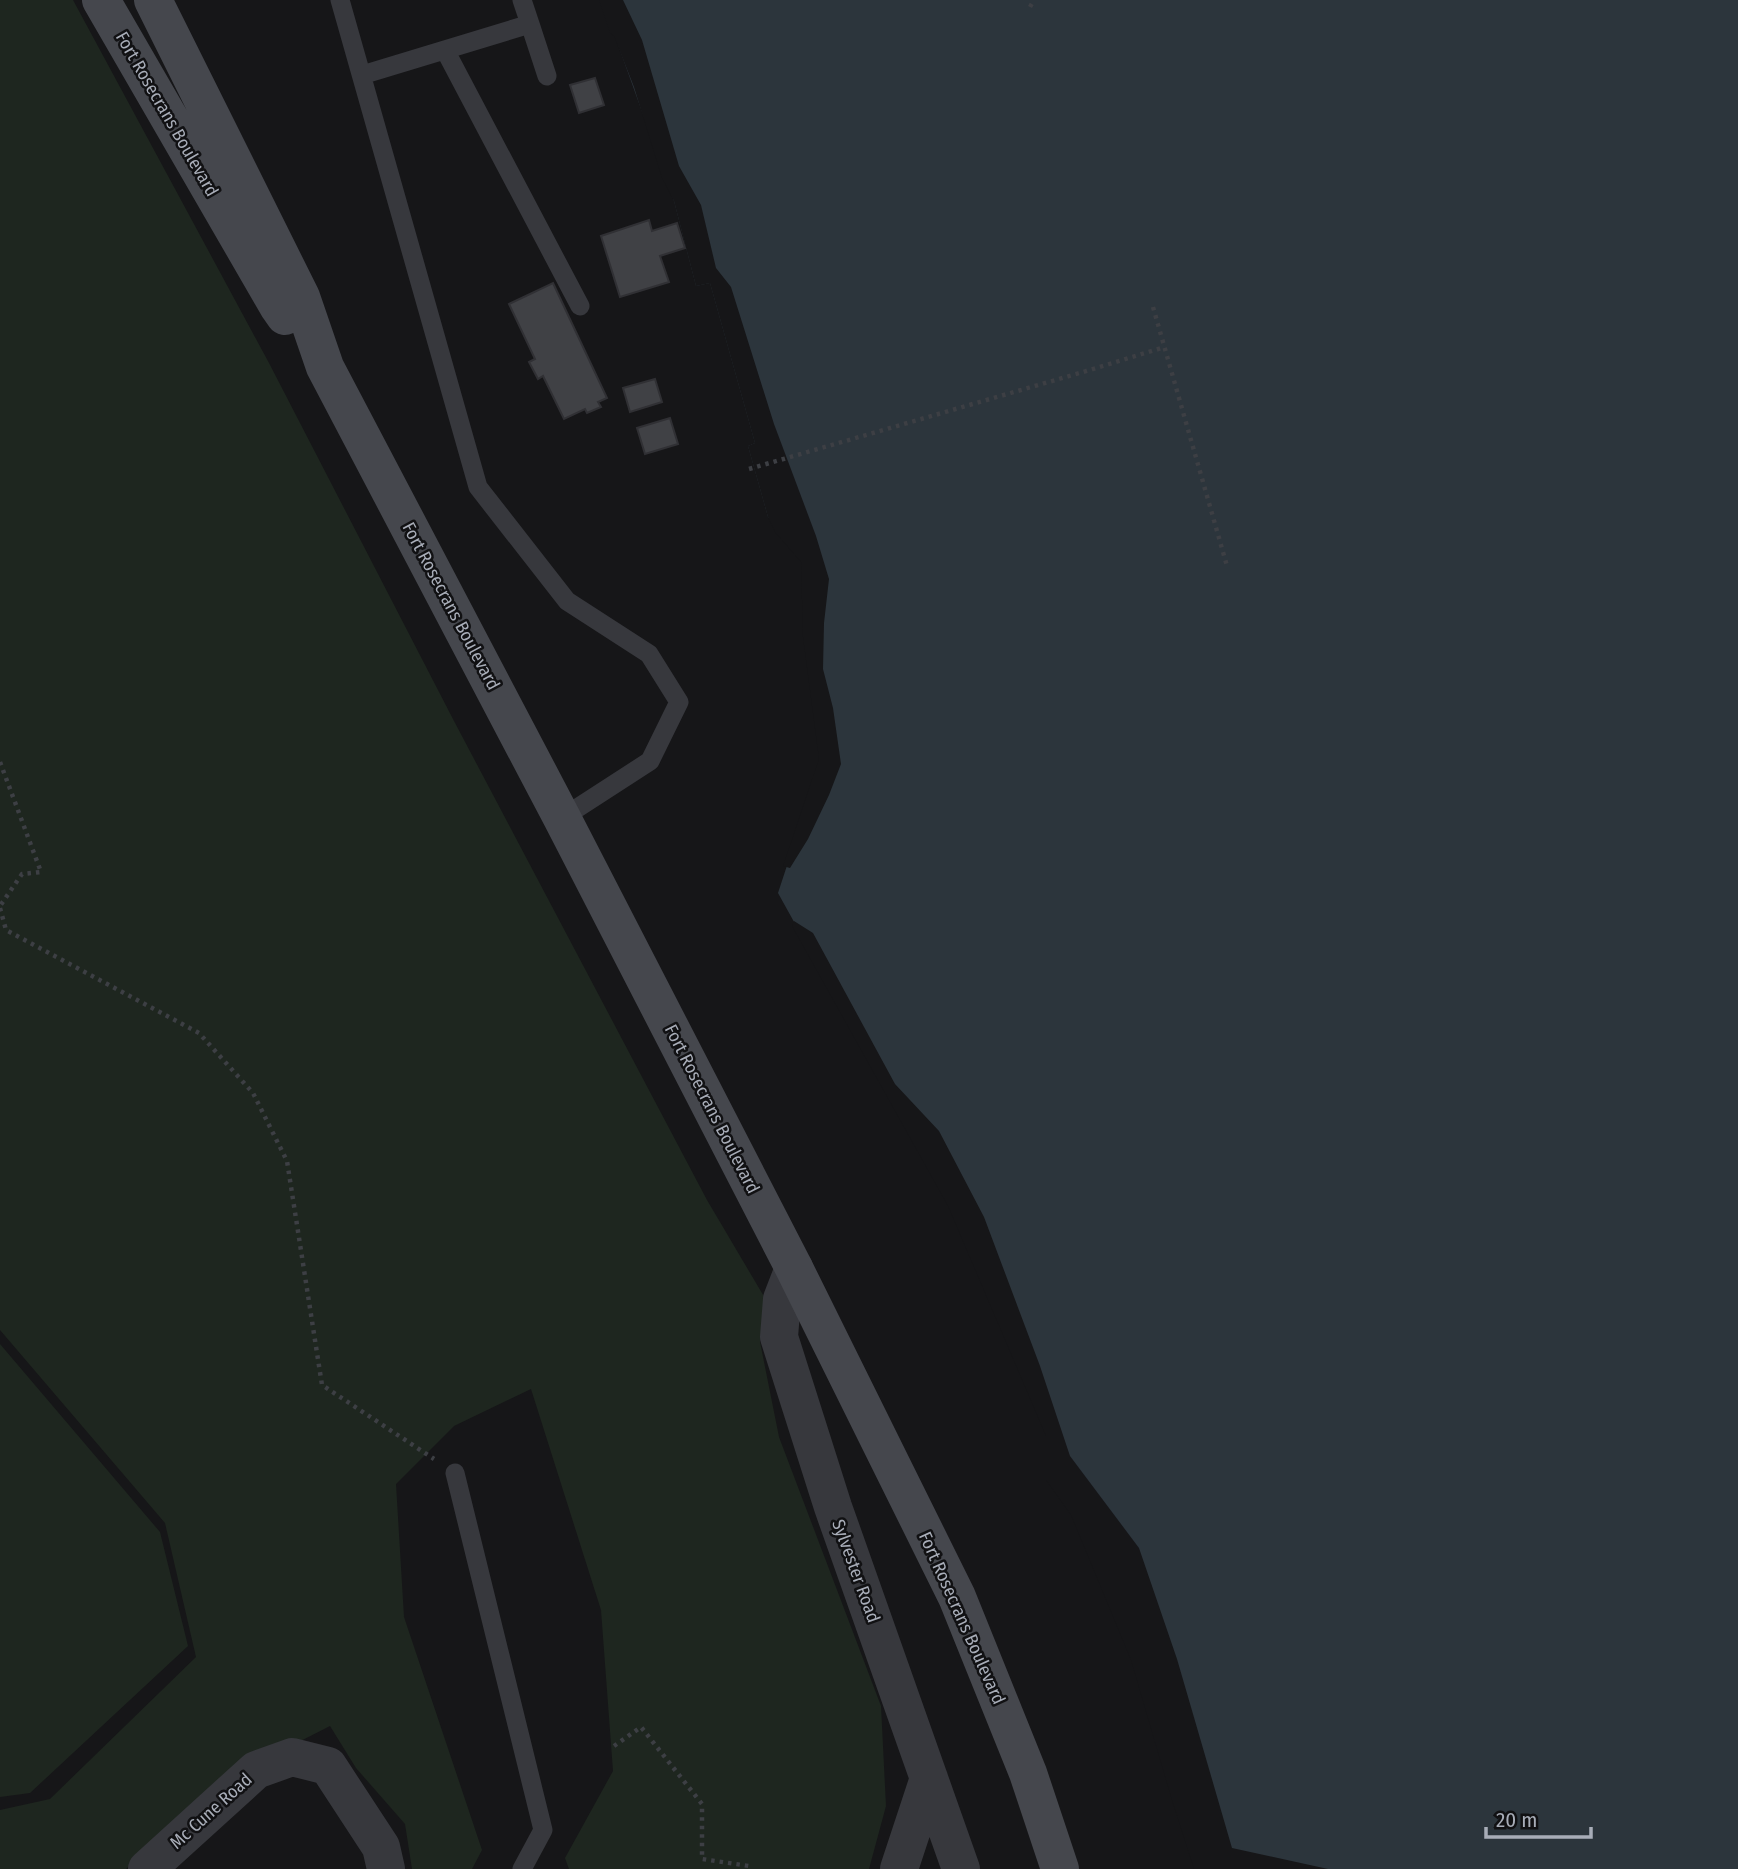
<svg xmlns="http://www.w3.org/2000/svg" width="1738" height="1869" font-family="'Fira Sans Condensed',sans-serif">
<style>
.green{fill:#1e261f}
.water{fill:#2c353c}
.pier{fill:#161618}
.building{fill:#404145;stroke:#303034;stroke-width:2}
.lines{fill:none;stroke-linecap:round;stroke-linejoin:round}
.path{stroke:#3d3f44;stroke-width:4.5;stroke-dasharray:3.5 5;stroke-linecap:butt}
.lane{stroke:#37383d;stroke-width:19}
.street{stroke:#37383d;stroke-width:38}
.secondary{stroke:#45474d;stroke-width:38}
.labels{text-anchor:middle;stroke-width:5;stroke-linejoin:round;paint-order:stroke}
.street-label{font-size:18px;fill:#a8adb8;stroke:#111113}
</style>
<rect width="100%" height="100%" fill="#161618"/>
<!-- green -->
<path class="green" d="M0,0H73L269,363L454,721L707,1200L766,1300L760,1342L779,1437L881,1706L886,1806L869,1869H569L565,1858L613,1771L601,1610L531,1389L454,1426L396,1484L404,1617L482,1850L472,1869H412L405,1824L356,1768L330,1726L220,1782L126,1869H0V1810L50,1799L196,1657L165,1523L0,1330Z
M0,1344L160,1532L188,1646L30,1793L0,1797Z"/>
<!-- water -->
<path class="water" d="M602,0H1738V1869H1195L1134,1659L1050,1435L951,1205L778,893L822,759L805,561L768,517L748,446L755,443L710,283L696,286L674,201Z"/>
<!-- pier -->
<path class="pier" d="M599,0H623L642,40L679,166L701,205L716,268L731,287L774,424L816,536L829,579L824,623L823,669L833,708L841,764L829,795L808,839L790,868L783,866L819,759L803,637L801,562L775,532L768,517L748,446L755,443L710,283L696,286L674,201L662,178L634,87L614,36L610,33Z
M794,921L813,933L895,1084L939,1131L984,1217L1040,1366L1070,1456L1139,1548L1177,1659L1232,1848L1328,1869H1194L1171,1797L1131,1660L1071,1515L1046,1480V1436L948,1206L792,926Z"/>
<!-- building -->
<path class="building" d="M595,78L604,105L579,113L570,85Z
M649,220L652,231L677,223L685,248L660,256L669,282L620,297L601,236Z
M553,283L607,398L598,402L601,407L587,413L585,409L564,419L543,376L538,379L529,362L535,359L509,304Z
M655,379L662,402L630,412L623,388Z
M670,418L678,444L645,454L637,428Z"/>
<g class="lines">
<!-- path -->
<path class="path" d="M1030,7L1034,0
M1153,307L1227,566
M749,469L1083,372L1165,347
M0,762L41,872L22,874L0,906
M0,908L6,930L199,1033L253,1093L287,1161L322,1385L434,1459
M614,1746L641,1727L702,1804V1859L749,1866L752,1869"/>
<!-- lane -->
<path class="lane" d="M340,0L478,487L567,601L649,654L679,702L650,761L562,818
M530,24L547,76
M445,50L580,306
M362,75L530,24L522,0
M455,1473L543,1830L522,1869"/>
<!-- street -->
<path class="street" d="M794,1268L782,1299L779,1337L833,1507L961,1869
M147,1869L256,1770L292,1757L328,1766L381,1847L386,1869
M899,1869L929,1778"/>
<!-- secondary -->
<path class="secondary" d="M101,0L278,306L285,316
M153,0L301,297L325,367L562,818L794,1268L957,1597L1028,1773L1060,1869"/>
</g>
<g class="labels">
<!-- street labels -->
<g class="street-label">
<text transform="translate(167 114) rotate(60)" y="6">Fort Rosecrans Boulevard</text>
<text transform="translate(451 606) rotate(62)" y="6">Fort Rosecrans Boulevard</text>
<text transform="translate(712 1109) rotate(63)" y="6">Fort Rosecrans Boulevard</text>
<text transform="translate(856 1571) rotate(70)" y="6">Sylvester Road</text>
<text transform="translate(962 1618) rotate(66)" y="6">Fort Rosecrans Boulevard</text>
<text transform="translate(211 1811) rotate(-42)" y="6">Mc Cune Road</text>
</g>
</g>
<!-- scale -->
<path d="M1486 1827v10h105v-10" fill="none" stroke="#a8adb8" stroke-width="3.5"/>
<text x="1496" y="1827" font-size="21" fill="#a8adb8" stroke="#111113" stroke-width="5" paint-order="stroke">20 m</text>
</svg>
